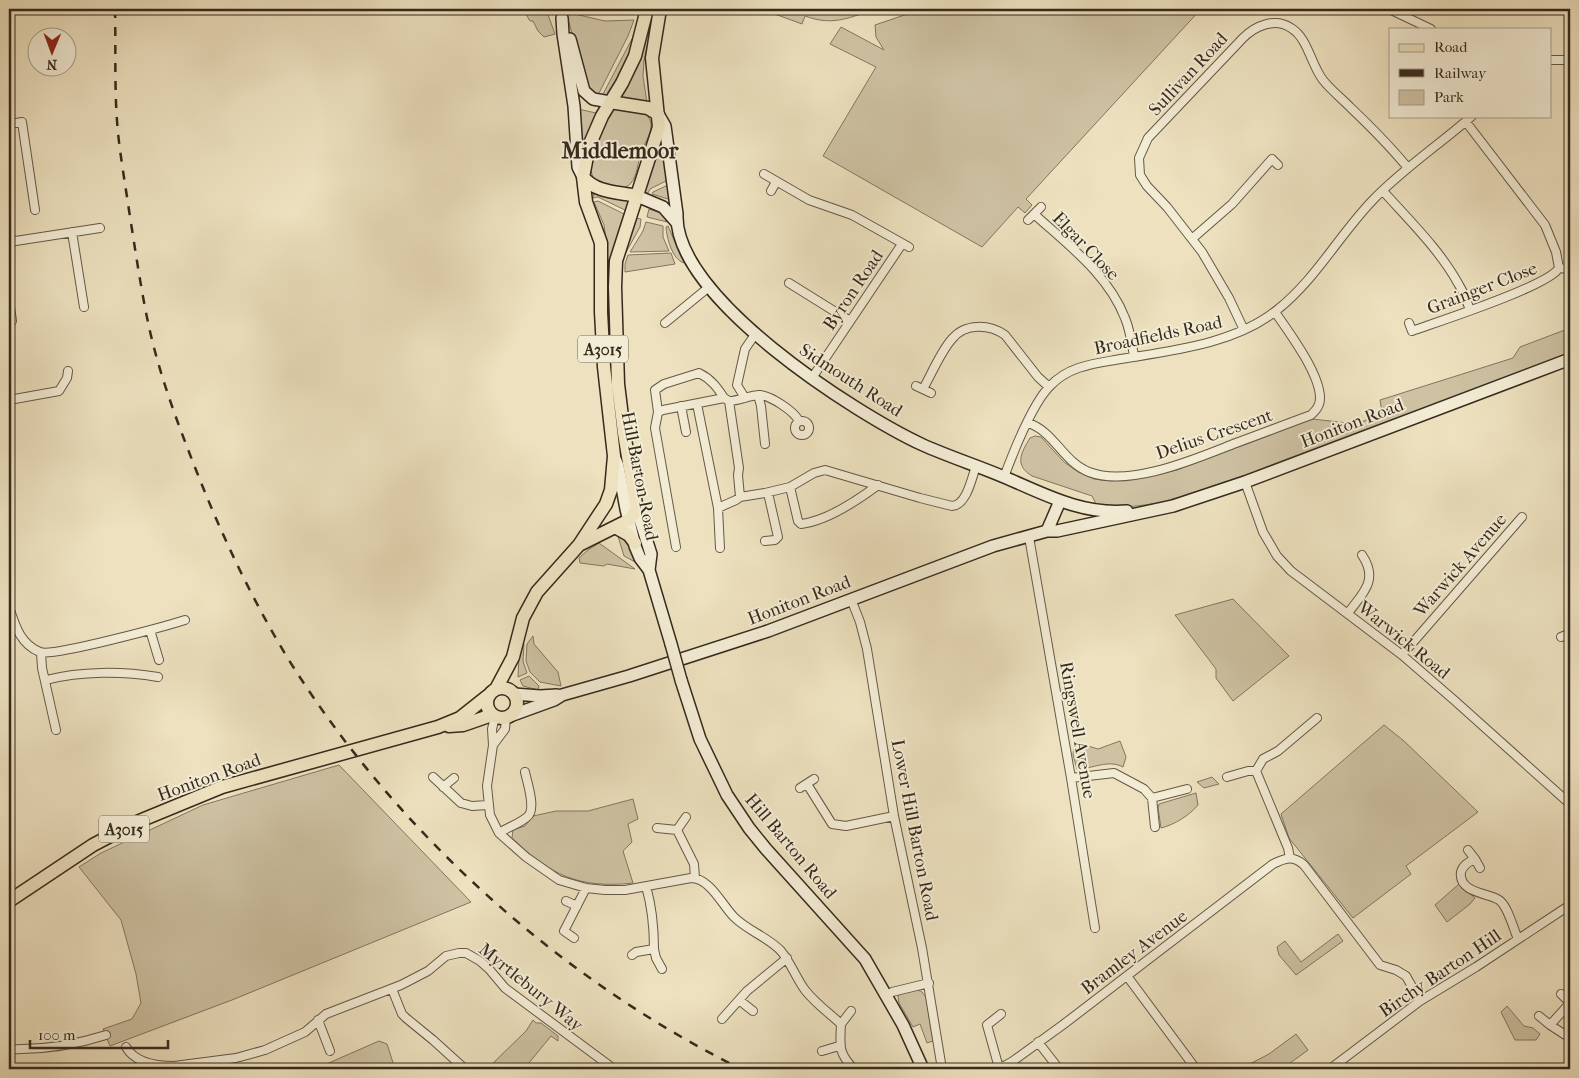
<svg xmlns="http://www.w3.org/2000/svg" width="1579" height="1078" font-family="'IM FELL French Canon',serif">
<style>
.green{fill:#cec2a3;stroke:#827660}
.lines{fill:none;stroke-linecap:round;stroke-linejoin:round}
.street-casing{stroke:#645846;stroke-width:10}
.secondary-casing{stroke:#362a1d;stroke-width:14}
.primary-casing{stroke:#362a1d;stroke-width:15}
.street{stroke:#f3ecd5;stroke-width:8}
.secondary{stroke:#f3ecd5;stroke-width:11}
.primary{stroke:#ede1bf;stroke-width:12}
.rail{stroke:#362a1d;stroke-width:2.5;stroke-dasharray:9 9;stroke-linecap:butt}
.secondary-bridge-casing{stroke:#362a1d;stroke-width:14;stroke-linecap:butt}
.secondary-bridge{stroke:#f3ecd5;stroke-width:11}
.labels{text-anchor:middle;stroke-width:4;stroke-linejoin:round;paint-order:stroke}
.shield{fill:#f3ecd5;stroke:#6f6454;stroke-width:1}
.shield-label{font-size:16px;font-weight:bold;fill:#362a1d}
.street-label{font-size:18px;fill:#362a1d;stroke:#f3ecd5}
.district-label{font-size:22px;font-weight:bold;fill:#362a1d;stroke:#f3ecd5}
</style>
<rect width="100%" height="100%" fill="#ede1bf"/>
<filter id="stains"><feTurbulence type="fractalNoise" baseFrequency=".004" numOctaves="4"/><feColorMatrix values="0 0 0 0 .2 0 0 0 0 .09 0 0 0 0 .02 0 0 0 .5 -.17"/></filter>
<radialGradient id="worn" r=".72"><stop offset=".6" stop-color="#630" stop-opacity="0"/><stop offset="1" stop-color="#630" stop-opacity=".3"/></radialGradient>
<!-- green -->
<path class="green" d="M523,9H546L555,34L544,37L538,31L533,21H530Z
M584,9H635L630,14C614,14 599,13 584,9Z
M641,9C634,42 627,65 609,95L602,96L634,35Z
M654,9H655L644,61L643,76L647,103L620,98L642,49Z
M761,9H871L867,12C843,20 830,25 805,16L802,24Z
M922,9H1201L1026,199L1032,205L1025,213L1018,207L982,247L823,156L876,67L830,44L841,27L884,50L876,37L875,25Z
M566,12L605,21L634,20L628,36L598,95L589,87L585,80Z
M618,108C635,110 658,111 649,135C646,143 641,149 640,157C637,166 637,179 628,186C619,192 604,184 594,181C584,158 601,129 613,109Z
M578,109L596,113L585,142H581Z
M660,141H664L668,180L650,189L648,193L644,192Z
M668,185L671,200L652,194L653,192Z
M594,194L629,200L630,203L627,211L598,197L593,198Z
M598,201L626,215L610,282L611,362H609L606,325V239L604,225L594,202Z
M649,209L661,213L667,222L647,217Z
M636,218L641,219L640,227L624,256Z
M646,222L663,226V237L669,251L630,252L643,231Z
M668,226L684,263C672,259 667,239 666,227Z
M671,253L675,264L625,272V264L628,255Z
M1570,328V352C1512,376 1453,400 1394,423C1348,441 1301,456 1254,472C1208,487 1145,516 1096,504L1092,496L1032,476C1014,465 1021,453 1030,438L1035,436L1041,437L1064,462L1078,472L1094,479L1111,481L1136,479L1177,470L1312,419L1357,424L1382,413L1380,400L1513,358L1520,347Z
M617,533L627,538L637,563L624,556Z
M599,543L635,569L607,564L604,566L580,563L579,558L588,550Z
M1233,599L1289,656L1233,701L1216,678V669L1175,615Z
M533,636L534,644L558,672L561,686L540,682L530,672L526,661L527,644Z
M522,644H524L523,661L527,673L518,677L519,656Z
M529,676L539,686L538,690L523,686L520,680Z
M1384,725L1404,741L1478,812L1406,866L1411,874L1353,918L1289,838L1281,814Z
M1120,741L1126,757L1123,767C1108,759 1093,769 1077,769L1073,755L1074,744L1078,743L1098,749Z
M339,765L471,902L232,1000L110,1046L103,1029L132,1019L141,1003L136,974L121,920L79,867L101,853L203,805Z
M1212,777L1219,784L1204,788L1197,782Z
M1196,793L1198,805C1190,815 1174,825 1161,828L1158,808L1159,804Z
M633,799L638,819L628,824L632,842L623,851L633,883C579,889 550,875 512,838L513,830L525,826L533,816L556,811H588Z
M1459,884L1475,898L1470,904L1447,922L1435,905Z
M1338,934L1343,941L1296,975L1279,955L1277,947L1285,941L1301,962Z
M915,990L921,991L926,997L933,1041L927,1043L920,1024L913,1027L899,1003L898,996L900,994Z
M1507,1006L1524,1026L1533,1028L1540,1034L1536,1040H1515L1501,1012Z
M533,1020L536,1023H541L558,1036V1041L551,1036L524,1069H487L526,1031Z
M1296,1034L1308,1050L1282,1069H1240L1269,1054Z
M379,1041L387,1044L395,1069H315Z"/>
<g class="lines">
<!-- street casing -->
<g class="street-casing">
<path id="street" d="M1389,9L1431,29
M1550,60H1570
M1466,122L1545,225L1556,252L1559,268L1570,269
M9,124L22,122L35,210
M764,174L809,200L852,215L909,247
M771,191L776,182
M1383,191C1409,220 1440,250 1459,285C1464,293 1467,302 1470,310
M1034,214C1068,245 1108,274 1125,318C1130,330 1132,344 1134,356
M1028,220L1041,207
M72,232L84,307
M1193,238L1232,204L1272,159L1278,165
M9,242L100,228
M789,283L850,321
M9,300L12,321
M665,323L709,287
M1409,323L1412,331C1437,322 1549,286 1559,268
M1244,330L1229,298L1202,252L1167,207L1147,186L1140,175L1139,158L1148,138L1243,38C1255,26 1275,17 1291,28C1308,38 1311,65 1323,80C1330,89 1341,98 1350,107C1370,126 1390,146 1408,168
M812,378L902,244
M916,386L931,393
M923,389C931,375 941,351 952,339C965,323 989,324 1005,335L1038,377L1049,387
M758,395L761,406L765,444
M745,398L737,385L745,349L756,333
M9,400L59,391L67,378L68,371
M697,404L718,508
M681,406L686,432
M658,412L655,390L664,384L699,373C711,379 717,387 724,398
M795 428a7 7 0 1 1 14 0a7 7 0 1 1-14 0Z
M1028,423C1054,431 1063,462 1089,472C1130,488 1197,458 1236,443C1261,434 1286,424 1311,415C1316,410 1320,406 1320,398C1320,374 1289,332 1275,312
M1004,477C1013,453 1032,404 1050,386C1068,367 1091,364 1115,360C1168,351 1234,345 1277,310C1315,280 1338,237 1371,202C1401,170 1439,145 1472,116
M1245,482L1263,532L1277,556L1291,571L1402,655L1454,700L1570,804
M790,487L798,521L801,524C826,521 858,500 878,485
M740,497L738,475L739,468L729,401C739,401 750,395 760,395C771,396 794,411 799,421
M1029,537L1071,778L1095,928
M765,541L775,540L778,537L768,493
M676,547L655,428L658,412L663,410L724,398L729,401
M720,548L718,508L736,500L740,497L765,493L790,487L814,473L825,470L920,498L952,506C967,505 972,477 976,466
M851,599L860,622L867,649L894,816L922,948L942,1069
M9,607C15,625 20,644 40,652C53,657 166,626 185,620
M1348,613C1363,593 1379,580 1362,555
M150,630L159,660
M1561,637L1566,635L1570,630
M41,653L42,668L56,730
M1402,655L1522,517
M46,680C81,671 122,671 158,677
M495,717L492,729L493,745L487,786L490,815L499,833L526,857L559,880L586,888L605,890H625L691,878C710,878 722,905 734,917C748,931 768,937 781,951C791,963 796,978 805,990C815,1003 829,1013 841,1024L851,1011
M493,745L505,729L506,718
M1256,771L1288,848L1290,858
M433,777L461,803L472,806L488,805
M1227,777L1248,771H1256L1263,759L1278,751L1317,718
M1071,778L1114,773L1144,789L1152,798L1187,789
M807,784L832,824L846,826L894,816
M443,787L454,778
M800,788L814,779
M1152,798L1155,827
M686,817L677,830L694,864L695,878
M657,828L677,830
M499,833C508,827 519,824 527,817C537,810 527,782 525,772
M1468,850L1475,859C1468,862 1463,865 1461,872C1458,893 1489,893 1499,900C1508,906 1513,928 1518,939
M1475,859L1480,868
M566,901L577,906
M574,938L564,931L586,888
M654,949L656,958L662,969
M632,955L636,952L654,949C654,927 652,907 646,886
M1127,976L1196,1069
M392,989L402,1014L406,1018L433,1040L465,1069
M1561,994L1570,1003
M886,995L892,992L929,983
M739,1000L753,1011
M1570,1003L1550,1025L1570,1038
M1539,1016L1550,1025
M722,1019L747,991L787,958
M318,1020L330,1051
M841,1024C840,1046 838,1053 854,1069
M1038,1042L1059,1069
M126,1047C135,1063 156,1066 174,1066L236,1058L265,1050L305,1032L326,1014L401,985L428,971L446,956L459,953H466L480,961L489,969L505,988L614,1069
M9,1049C42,1050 75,1045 106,1035
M822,1051L839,1046
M999,1068L987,1025L1001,1014
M991,1069L1006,1065L1013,1061L1064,1024L1273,864C1285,858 1293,855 1304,865L1380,965L1396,970L1406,976L1420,1001
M1330,1069L1420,1001L1476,967L1570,905"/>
</g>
<!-- secondary casing -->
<g class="secondary-casing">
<path id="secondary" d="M562,18L563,34L574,106L578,167L583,177
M570,39L584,91L593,99L610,102
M658,114L665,126L677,214C673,297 856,414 923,445C950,457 978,466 1004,477C1044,494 1082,515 1127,511
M637,196L663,207L677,223
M614,456L618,466L626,509L635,546L640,558L649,570
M637,510L651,554L649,570L671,644
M1047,531L1060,501
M681,680L700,739L727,795L749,828L766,849L865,959L903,1025L923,1069
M514,694L540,696L557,695
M510,716L554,700L562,695L629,676L768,631L993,546L1047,531H1057L1173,506L1245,482L1570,359"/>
</g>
<!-- primary casing -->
<g class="primary-casing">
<path id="primary" d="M610,102L648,108L658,114
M583,177C596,193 618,192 637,196
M615,527L629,535L635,543
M581,544L629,520L637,510L624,433L618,384L615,287L616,261L659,127L652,58L660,9
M487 703a15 15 0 1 1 30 0a15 15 0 1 1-30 0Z
M496,689L513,657L523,618L537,592L579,545L606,504L611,490L614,456L604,367L601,312V243L586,202L583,177L589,146L602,116L622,83L635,56L647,9
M449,726L463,725L492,715
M9,901L93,845L137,822L222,787L438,727L460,718L489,695"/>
</g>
<!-- street -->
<use href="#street" class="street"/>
<!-- secondary -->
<use href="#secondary" class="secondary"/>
<!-- primary -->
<use href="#primary" class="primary"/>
<!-- rail -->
<path class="rail" d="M115,9C116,50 114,92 118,133C121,161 126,189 130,217C136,254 141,290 149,327C160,377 179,427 198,475C223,538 252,599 287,657C395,831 558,978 741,1069"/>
<!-- secondary-bridge casing -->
<g class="secondary-bridge-casing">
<path id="secondary-bridge" d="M671,644L681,680"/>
</g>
<!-- secondary-bridge -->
<use href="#secondary-bridge" class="secondary-bridge"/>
</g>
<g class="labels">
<!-- shield labels -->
<g class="shield">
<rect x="578" y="335.5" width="50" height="27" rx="4"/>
<rect x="99" y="815.5" width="50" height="27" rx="4"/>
</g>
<g class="shield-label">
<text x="603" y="355">A3015</text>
<text x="124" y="835">A3015</text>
</g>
<!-- street labels -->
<g class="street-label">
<text transform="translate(1188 74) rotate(-47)" y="6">Sullivan Road</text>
<text transform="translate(1086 246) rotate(46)" y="6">Elgar Close</text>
<text transform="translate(1482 288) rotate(-21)" y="6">Grainger Close</text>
<text transform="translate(853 290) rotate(-56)" y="6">Byron Road</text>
<text transform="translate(1158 335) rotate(-12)" y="6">Broadfields Road</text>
<text transform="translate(851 380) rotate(33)" y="6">Sidmouth Road</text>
<text transform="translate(1352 423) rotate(-21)" y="6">Honiton Road</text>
<text transform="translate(1214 434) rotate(-19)" y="6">Delius Crescent</text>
<text transform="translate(640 476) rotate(79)" y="6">Hill Barton Road</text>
<text transform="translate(1460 565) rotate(-49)" y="6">Warwick Avenue</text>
<text transform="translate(799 600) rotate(-21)" y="6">Honiton Road</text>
<text transform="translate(1404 640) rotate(39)" y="6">Warwick Road</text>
<text transform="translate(1078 730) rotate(80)" y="6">Ringswell Avenue</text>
<text transform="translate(209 777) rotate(-20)" y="6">Honiton Road</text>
<text transform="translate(915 830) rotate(79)" y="6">Lower Hill Barton Road</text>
<text transform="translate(791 846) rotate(50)" y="6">Hill Barton Road</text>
<text transform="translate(1134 952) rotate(-37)" y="6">Bramley Avenue</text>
<text transform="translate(1440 973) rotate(-34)" y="6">Birchy Barton Hill</text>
<text transform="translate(531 987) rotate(39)" y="6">Myrtlebury Way</text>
</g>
<!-- district labels -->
<g class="district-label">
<text x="620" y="158">Middlemoor</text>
</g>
</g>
<!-- margin -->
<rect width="1579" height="1078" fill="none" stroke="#ede1bf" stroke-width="30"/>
<rect x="10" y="10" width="1559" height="1058" fill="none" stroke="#362a1d" stroke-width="2.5"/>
<rect x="15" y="15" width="1549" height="1048" fill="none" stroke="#362a1d"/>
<!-- legend -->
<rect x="1389" y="28" width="162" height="90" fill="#f3ecd5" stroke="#a79e8b"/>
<rect x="1399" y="44" width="25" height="8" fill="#ede1bf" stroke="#a79e8b"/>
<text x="1434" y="52" font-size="15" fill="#362a1d">Road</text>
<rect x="1399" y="69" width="25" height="8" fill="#362a1d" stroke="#a79e8b"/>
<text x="1434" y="78" font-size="15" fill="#362a1d">Railway</text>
<rect x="1399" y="90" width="25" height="15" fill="#cec2a3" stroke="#a79e8b"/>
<text x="1434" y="102" font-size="15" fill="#362a1d">Park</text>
<!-- north arrow -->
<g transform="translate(52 52) rotate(181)"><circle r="24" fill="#f3ecd5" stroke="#a79e8b"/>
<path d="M0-4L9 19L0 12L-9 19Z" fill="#8f2418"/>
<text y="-8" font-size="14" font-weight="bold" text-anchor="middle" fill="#362a1d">N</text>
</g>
<!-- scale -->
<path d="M30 1040v8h138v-8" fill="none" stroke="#362a1d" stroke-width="2.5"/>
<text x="38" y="1040" font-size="15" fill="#362a1d" stroke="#f3ecd5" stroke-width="4" paint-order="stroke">100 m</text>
<rect width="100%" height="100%" filter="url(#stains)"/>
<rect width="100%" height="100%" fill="url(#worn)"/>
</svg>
